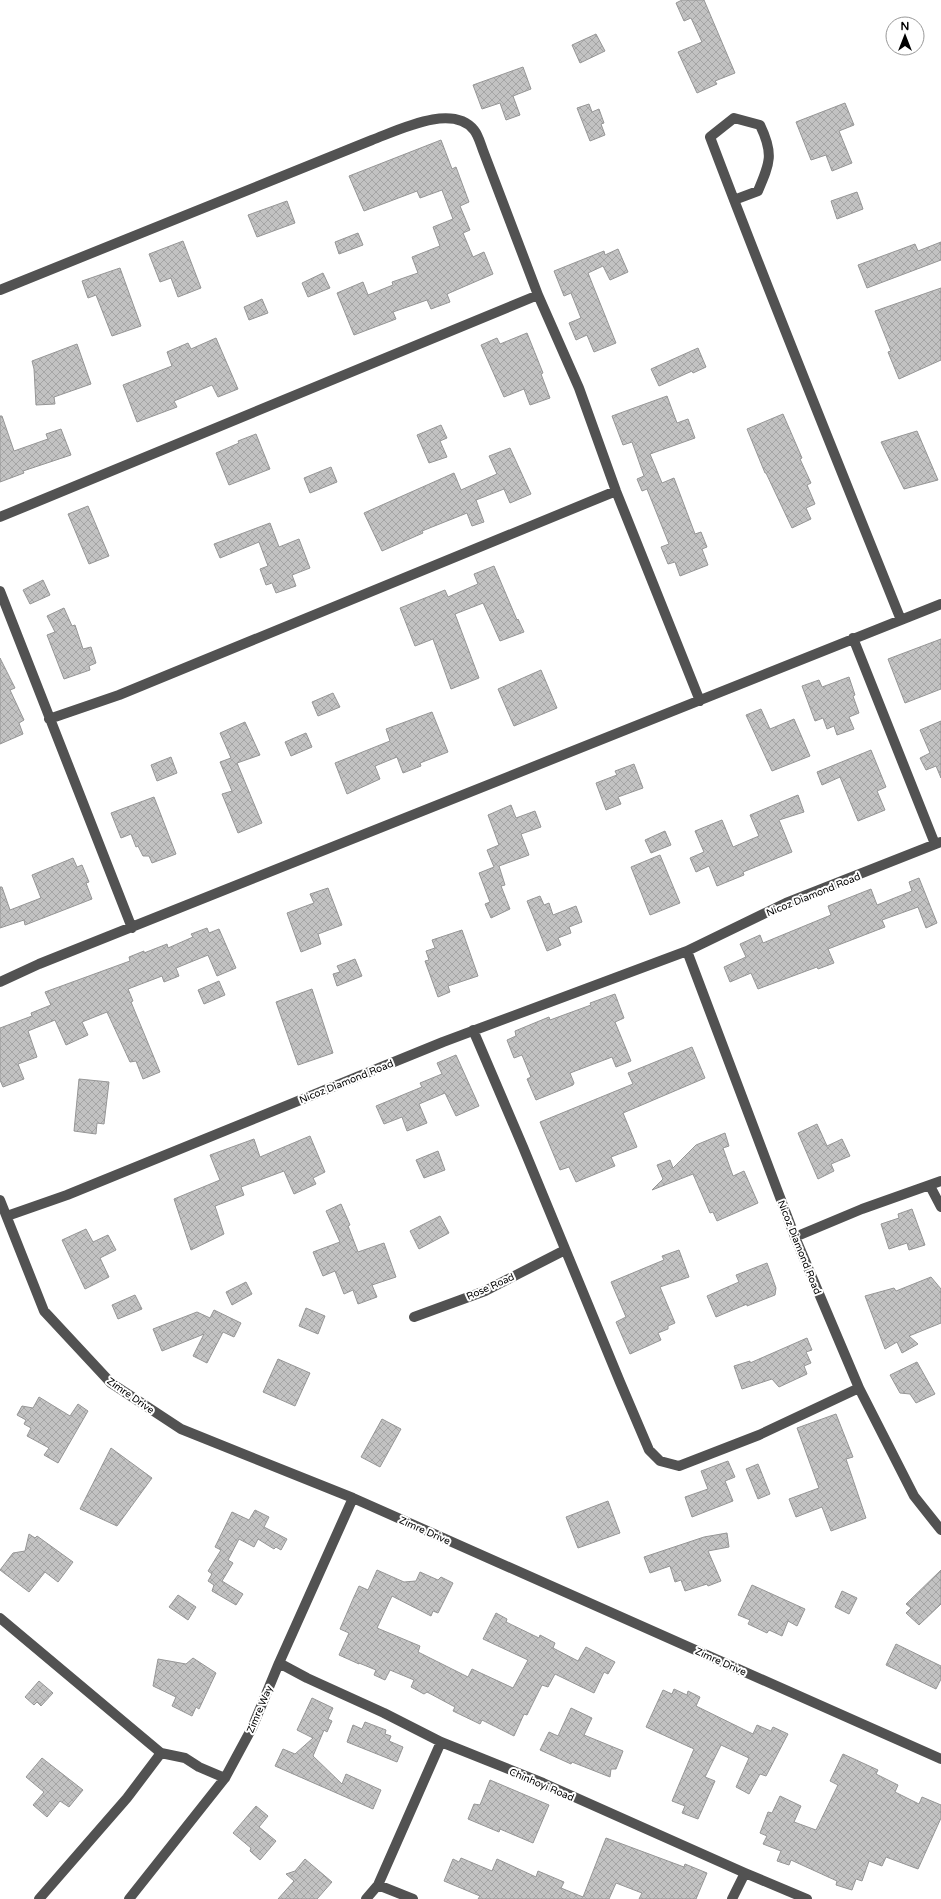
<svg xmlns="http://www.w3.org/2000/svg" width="941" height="1899" font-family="'Varela Round',sans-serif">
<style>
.building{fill:url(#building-cross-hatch);stroke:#969696}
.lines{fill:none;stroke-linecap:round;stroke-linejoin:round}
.minor{stroke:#525252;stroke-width:10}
.labels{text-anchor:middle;stroke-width:4;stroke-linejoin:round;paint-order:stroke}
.street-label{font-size:10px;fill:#000;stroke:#fff}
</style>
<defs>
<pattern id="building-cross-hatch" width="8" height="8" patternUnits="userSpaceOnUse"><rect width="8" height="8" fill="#c2c2c2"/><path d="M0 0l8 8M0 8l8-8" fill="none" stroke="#a5a5a5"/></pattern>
</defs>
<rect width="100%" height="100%" fill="#fff"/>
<!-- building -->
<path class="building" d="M682,0H704L735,73L715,81L717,84L697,93L678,52L702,42L691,18L684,21L676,3Z
M596,34L605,51L580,63L572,45Z
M523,67L531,89L513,96L520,115L506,120L500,103L482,109L473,85Z
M845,103L854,125L839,131L852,163L832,171L826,155L811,160L796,122Z
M589,104L592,112L599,109L604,123L601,124L605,135L590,141L577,108Z
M441,140L452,169L456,167L469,202L460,206L470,230L463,233L473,257L484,252L493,274L447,294L450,302L431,309L427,300L393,312L396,319L354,335L337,293L363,282L368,295L393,285L392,282L418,273L412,257L440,246L433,227L453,219L442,190L420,198L417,191L364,211L349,176Z
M857,192L863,209L837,219L831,201Z
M287,201L295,223L257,237L248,215Z
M358,233L363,245L339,254L335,242Z
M183,241L201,288L178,297L171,278L160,282L149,254Z
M941,242V260L867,288L858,265L915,244L918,251Z
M618,249L628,272L610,280L603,266L588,273L616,343L594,352L587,335L576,340L569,323L581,318L571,293L564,296L554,271L604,251L605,255Z
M120,268L141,326L112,336L96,295L88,298L82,281Z
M323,273L330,288L308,297L302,283Z
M941,288V360L899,379L888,352L891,351L875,311Z
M262,299L268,313L249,320L244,307Z
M527,333L543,373L541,374L550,398L530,405L524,389L504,397L481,345L497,338L500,344Z
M216,338L238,389L218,397L212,385L174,401L177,407L137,422L123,385L172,366L167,352L188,343L191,349Z
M77,344L91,384L54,397L55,404L36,405L34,369L32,361Z
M698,348L706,367L693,373L692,371L659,386L651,369Z
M667,396L677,423L688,419L695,438L650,454L662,483L674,478L695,534L701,532L707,547L702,549L708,565L680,576L675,562L668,564L661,547L669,544L647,489L642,491L637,479L644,476L632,442L623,445L612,416Z
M783,414L802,458L800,459L811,483L807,485L815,504L806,508L811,519L792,528L766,473H765L747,429Z
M0,416H2L14,451L48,439L46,434L61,429L71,455L23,471L24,473L0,482Z
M441,425L447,438L440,441L447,457L429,463L417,435Z
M917,431L938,480L904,489L881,442Z
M256,434L270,469L229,485L216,453L239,443L238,441Z
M510,448L531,494L510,503L504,489L476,500L484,522L472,526L467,513L422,531L423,533L382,551L364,513L454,473L461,490L497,474L489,456Z
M331,467L337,482L310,493L304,478Z
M88,506L109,556L89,564L68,514Z
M270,523L279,547L299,539L310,568L292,575L296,586L276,593L272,583L266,585L260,569L268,566L259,542L220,558L214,544Z
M494,566L517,620L518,619L524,632L500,641L483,603L455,614L479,678L451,689L433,639L415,646L400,608L445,590L448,597L478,584L474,574Z
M43,580L50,595L30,604L23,590Z
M64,608L72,626L75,625L83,649L91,647L96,663L89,666L90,670L64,679L47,635L55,632L47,616Z
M941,639V689L905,703L888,659Z
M0,658L15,688L10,690L24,720L19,723L23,734L0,744Z
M541,670L557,708L514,726L498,689Z
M849,677L855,695L853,696L859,713L849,717L854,729L837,735L834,726L827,729L823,718L815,721L802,686L819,680L822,687Z
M333,693L340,707L318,716L312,702Z
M761,709L770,729L794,719L810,756L772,771L746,715Z
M432,712L448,752L420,763L421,766L403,773L397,757L375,766L380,779L347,794L335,763L390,741L386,729Z
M941,721V778L936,766L926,770L920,758L930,753L920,730Z
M245,722L260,755L237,763L262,823L238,833L222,794L232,791L220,762L231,758L220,733Z
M306,733L312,747L291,756L285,742Z
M871,750L886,787L877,791L885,810L858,821L840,777L822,785L817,772Z
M171,757L177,773L157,781L151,765Z
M634,764L643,788L618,797L621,804L606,810L596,783L617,775L615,771Z
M798,795L804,812L779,820L792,852L743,872L744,875L717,886L709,866L696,872L690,858L704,852L695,831L722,820L733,847L759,836L750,815Z
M154,797L176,854L152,863L149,856H143L138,846L136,847L131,834L121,838L111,813Z
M511,805L516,818L535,811L541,827L521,834L529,855L499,866L505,885L501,886L510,909L491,918L485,904L490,902L479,873L494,867L487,850L499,845L488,815Z
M665,831L671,845L651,853L645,840Z
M660,855L680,903L650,915L631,867Z
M73,858L77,867L82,865L89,882L86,883L92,899L25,925L24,920L0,928V887H2L10,910L41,898L32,875Z
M919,878L937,923L926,928L918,907L882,920L885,927L828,949L834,963L818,969L817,967L758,989L751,973L730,982L724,967L746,957L740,944L760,935L763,943L831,915L828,906L871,889L877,905L912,891L909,882Z
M328,888L342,925L318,934L321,944L301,952L287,913L314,903L310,894Z
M540,896L544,905L549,903L553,915L576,906L582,922L569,927L571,933L558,938L561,945L547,951L527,901Z
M207,928L209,933L219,929L236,968L217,976L208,955L176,968L179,976L164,982L162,976L128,989L133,1001L131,1002L160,1072L143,1079L136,1061L130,1062L107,1012L82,1022L88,1035L66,1045L55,1020L28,1031L37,1057L18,1064L24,1079L3,1087L0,1080V1028L32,1016L31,1013L51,1005L45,992L130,961L129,957L144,951V953L167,944L168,948L193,937L191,934Z
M462,930L478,976L448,986L450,992L438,997L425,961L429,960L426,951L435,948L432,940Z
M355,959L362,976L337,986L333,974L340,972L337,966Z
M219,981L225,995L204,1004L198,990Z
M312,989L333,1053L298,1065L276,1002Z
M615,994L624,1018L615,1022L631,1061L616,1067L612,1057L570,1073L574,1083L573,1085L536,1100L527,1079L531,1077L522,1055L514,1058L507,1040L516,1036L515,1031L549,1017L550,1020L591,1005L590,1003Z
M692,1047L705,1078L623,1113L637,1147L611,1157L615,1166L576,1182L569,1167L560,1170L540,1122L633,1084L628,1073Z
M456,1055L479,1106L456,1116L445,1093L419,1104L427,1123L407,1131L402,1117L384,1124L376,1106L422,1087L420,1083L442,1074L437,1063Z
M79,1079L109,1082L104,1124L97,1123L96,1134L74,1131Z
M817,1124L827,1146L842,1139L850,1156L831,1164L834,1171L818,1179L798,1133Z
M725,1133L729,1146L723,1148L733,1176L744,1171L758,1203L717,1221L713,1212L710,1213L693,1174L652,1190L663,1179L657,1165L670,1160L673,1168L696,1145Z
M310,1136L325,1172L313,1178L316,1184L294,1194L284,1171L241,1187L244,1195L215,1206L224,1234L191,1250L174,1199L220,1180L210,1155L254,1139L260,1157Z
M438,1151L445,1170L424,1178L416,1160Z
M341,1204L350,1225L348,1226L358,1252L384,1243L396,1277L372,1285L377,1297L358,1304L353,1290L344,1294L335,1271L323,1276L313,1252L340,1242L326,1211Z
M912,1209L925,1245L909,1250L907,1243L889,1249L881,1224L899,1218L898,1214Z
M440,1216L449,1233L419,1249L410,1231Z
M86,1229L93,1242L108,1235L116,1250L100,1258L109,1277L85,1289L62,1240Z
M679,1250L689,1277L660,1287L675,1323L668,1326V1329L658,1333L661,1340L630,1354L616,1322L626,1317L611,1282L664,1260L662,1256Z
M767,1263L776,1288L775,1295L747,1306V1304L716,1317L707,1296L739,1282L736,1275Z
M931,1277L941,1289V1323L909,1336L918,1344L902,1353L897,1342L885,1349L865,1296L894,1288L896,1291Z
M246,1282L252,1294L232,1305L226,1292Z
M135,1295L142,1309L118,1319L112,1305Z
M306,1308L325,1316L318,1334L299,1326Z
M214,1310L241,1323L234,1337L223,1332L207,1363L193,1356L204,1334L162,1351L153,1329L197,1312L210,1318Z
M807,1338L812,1350L806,1352L811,1363L804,1366L807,1374L779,1387L772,1379L742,1389L734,1366L750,1361V1363Z
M278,1359L310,1373L295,1406L263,1392Z
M917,1362L935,1394L916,1403L910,1394L900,1393L890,1375Z
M39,1397L70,1416L78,1404L88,1411L58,1463L44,1455L49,1448L27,1436L31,1428L24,1424L26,1420L17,1415L22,1406L33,1408Z
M836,1414L853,1457L846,1459L866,1518L831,1531L822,1507L796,1517L789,1499L819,1488L797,1428Z
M382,1419L401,1429L380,1467L361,1457Z
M111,1448L152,1478L117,1526L80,1509Z
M728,1461L735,1477L725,1481L733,1501L692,1517L685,1497L708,1489L701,1471Z
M758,1464L770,1494L758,1499L746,1469Z
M608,1501L620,1533L578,1548L566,1517Z
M255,1510L269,1517L264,1527L287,1539L281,1550L276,1547L274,1549L258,1539L254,1547L239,1539L228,1560L233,1563L222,1581L243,1594L236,1605L212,1591L214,1585L208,1581L212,1574L208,1571L221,1550L215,1547L232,1512L249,1520Z
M727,1533L729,1547L708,1551L721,1581L708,1586L707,1584L685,1591L681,1580L675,1582L670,1566L650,1573L644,1557L704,1537Z
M29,1534L35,1538L37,1536L73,1562L58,1582L45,1572L29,1592L0,1570L13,1553L25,1551Z
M377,1570L404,1582L416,1581L420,1572L438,1580L441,1577L453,1583L438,1613L433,1611L431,1616L392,1596L377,1628L420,1646L418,1652L468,1677L472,1669L513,1688L528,1660L483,1639L496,1613L507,1619L506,1622L539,1638L540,1635L555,1643L553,1648L578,1661L586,1647L615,1662L608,1674L604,1672L594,1693L555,1674L548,1687L542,1685L527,1715L524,1714L514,1736L482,1720L480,1724L453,1711L455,1707L427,1692L424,1694L411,1687L414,1680L390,1670L385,1680L374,1675L376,1670L359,1663V1664L339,1655L349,1633L340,1629L353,1599L359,1586L368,1590Z
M941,1570V1604L919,1625L906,1613L911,1608L906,1604Z
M752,1585L805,1609L797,1626L788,1621L782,1636L769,1630L767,1633L748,1624L750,1620L738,1615Z
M842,1591L857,1598L849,1614L835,1607Z
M178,1595L196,1607L188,1620L169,1607Z
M896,1644L941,1666V1679L936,1689L886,1665Z
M193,1658L216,1673L199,1709L196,1707L192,1716L172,1706L176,1697L153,1686L158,1659L186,1664Z
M39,1681L53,1693L41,1706L37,1702L34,1705L25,1697Z
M674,1689L687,1695L688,1691L700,1697L696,1706L753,1734L757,1725L771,1731L773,1727L788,1734L766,1776L760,1774L749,1794L736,1787L749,1758L721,1745L705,1777L715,1781L698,1819L682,1813L685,1806L672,1801L694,1749L646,1727L663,1690L672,1694Z
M312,1698L333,1708L328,1719L332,1721L327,1732L324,1730L313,1756L342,1784L346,1774L381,1790L373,1809L275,1766L283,1749L295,1754L313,1738L297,1730Z
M571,1708L592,1718L584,1735L623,1751L616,1769H611L610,1777L572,1762L571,1764L540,1750L549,1732L558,1736Z
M365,1722L386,1730L385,1734L391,1736L389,1741L403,1747L397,1762L347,1742L353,1725L362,1729Z
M843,1754L878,1770L876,1774L898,1785L895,1792L919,1804L922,1797L941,1805V1818L918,1869L886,1857L882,1866L869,1861L862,1881L856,1879L852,1890L836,1885L837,1881L791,1860L789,1865L777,1861L781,1851L763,1844L767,1836L760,1833L768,1812L772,1813L780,1796L801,1806L794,1822L816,1830L838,1785L830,1781Z
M42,1758L83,1790L69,1807L60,1801L47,1817L33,1805L44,1792L26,1777Z
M490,1780L549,1805L533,1843L500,1829L499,1832L468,1819L474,1804L480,1805Z
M256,1806L268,1816L259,1827L276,1841L260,1860L250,1851L251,1848L233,1833Z
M606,1838L684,1867L685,1864L707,1873L696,1899H639L642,1893L616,1883L609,1899H478L480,1896L444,1881L453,1859L459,1862L461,1858L492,1871L497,1859L536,1877L538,1871L564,1882L561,1888L583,1897Z
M305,1859L332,1882L317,1899H278L294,1881L286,1874L295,1871Z"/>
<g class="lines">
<!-- minor -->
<path class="minor" d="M734,200L758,191C770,163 774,154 760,125L734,118L710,137C771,299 837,460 901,620
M0,290L372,140C399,130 452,103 474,130C479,136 481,146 484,153L538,295L579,388L616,491L700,701
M0,517L538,295
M0,591L132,928
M853,638L935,844
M49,719L119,695L616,491
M687,951L795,1237L859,1388L914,1496L941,1530
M0,982L39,964L941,604
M473,1030L523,1147L620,1382L649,1450L660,1461L679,1466L759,1435L859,1388
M930,1186L941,1207
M0,1200L44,1311L111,1383L181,1429L353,1498L941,1759
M7,1216L67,1195L443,1042L687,951L786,903L941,842
M795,1237L862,1209L941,1181
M414,1317L485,1291L565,1250
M0,1618L161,1753L185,1758L199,1767L225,1778
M279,1663L307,1678L384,1713L441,1742L543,1783L745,1873L807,1899
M378,1885L413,1899
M39,1899L127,1798L161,1753
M129,1899L225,1778L252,1728L279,1663L353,1498
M366,1899L378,1885L441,1742
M732,1899L745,1873"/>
</g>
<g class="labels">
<!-- street labels -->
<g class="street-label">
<text transform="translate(813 894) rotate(-22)" y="4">Nicoz Diamond Road</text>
<text transform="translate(346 1081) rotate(-22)" y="4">Nicoz Diamond Road</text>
<text transform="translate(800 1247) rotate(68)" y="4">Nicoz Diamond Road</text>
<text transform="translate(490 1286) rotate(-24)" y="4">Rose Road</text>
<text transform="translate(131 1395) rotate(35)" y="4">Zimre Drive</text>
<text transform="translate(425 1530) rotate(24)" y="4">Zimre Drive</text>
<text transform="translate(721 1661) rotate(24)" y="4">Zimre Drive</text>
<text transform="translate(259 1709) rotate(-67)" y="4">Zimre Way</text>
<text transform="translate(542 1784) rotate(23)" y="4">Chinhoyi Road</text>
</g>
</g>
<!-- north arrow -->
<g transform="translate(905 36)"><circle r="19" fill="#ffffff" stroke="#999999"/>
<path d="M0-3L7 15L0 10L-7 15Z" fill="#000000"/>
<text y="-6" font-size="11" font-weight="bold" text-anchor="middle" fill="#000000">N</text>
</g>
</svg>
